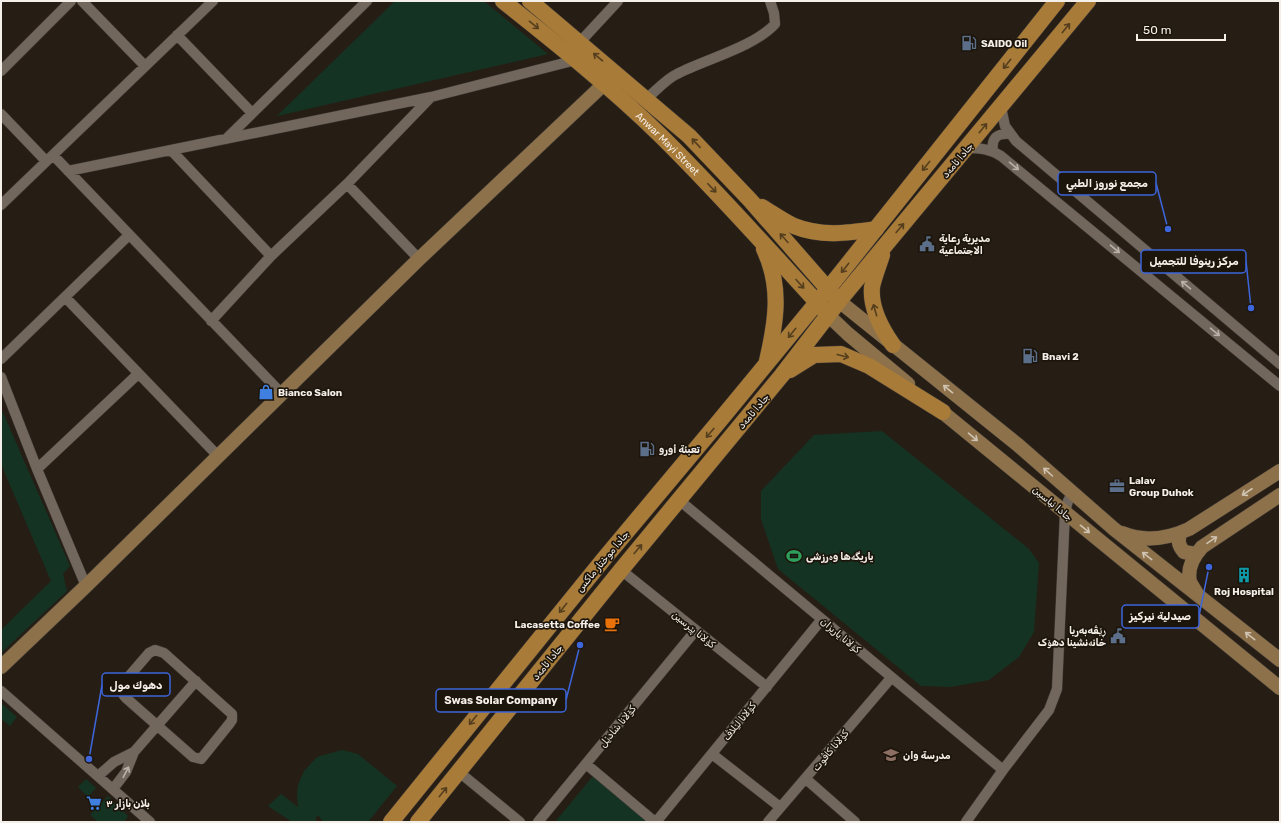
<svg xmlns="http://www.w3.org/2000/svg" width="1281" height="823" font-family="Rubik,'Noto Naskh Arabic',sans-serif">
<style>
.green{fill:#143323}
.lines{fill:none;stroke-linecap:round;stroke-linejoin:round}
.street-casing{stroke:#423b36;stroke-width:11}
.secondary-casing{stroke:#423b36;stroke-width:15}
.primary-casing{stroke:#423b36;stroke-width:17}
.street{stroke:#71675d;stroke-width:10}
.secondary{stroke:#8c714a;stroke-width:14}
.primary{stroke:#a87b38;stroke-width:16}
.oneway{stroke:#543e1e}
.oneway2{stroke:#bab2aa}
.oneway3{stroke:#d0c3b1}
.labels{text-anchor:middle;stroke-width:3.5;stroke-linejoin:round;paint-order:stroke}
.poi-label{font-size:10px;font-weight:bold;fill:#f5efe9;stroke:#1c150c;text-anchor:start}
.street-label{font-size:10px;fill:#f5efe9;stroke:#1c150c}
.leader{fill:none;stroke:#3d66db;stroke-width:1.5}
.callout-dot{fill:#3d66db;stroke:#1c150c;stroke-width:1.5}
.callout{fill:#1c150c;stroke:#3d66db;stroke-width:1.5}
.callout-label{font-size:11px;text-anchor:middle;font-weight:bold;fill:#f5efe9}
</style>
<rect width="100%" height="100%" fill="#261e15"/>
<!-- green -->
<path class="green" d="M395,1H484L548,54L277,116Z
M1,408L70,566L63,574L67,591L1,653V630L51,581L1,464Z
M882,431L1029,549L1039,563L1034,632L1019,657L989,680L951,687L921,686L778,569L761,519V491L814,435Z
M1,703L17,717L10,726L1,719Z
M342,750L358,754L397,786L368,822H323L319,816L316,817V822H292L268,806L281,794L298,807L297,794L298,785L304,771L317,757Z
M593,776L648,822H555Z
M86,779L96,788L88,797L78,787Z
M108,796L128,816L124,822H98L90,815Z"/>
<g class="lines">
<!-- street casing -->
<g class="street-casing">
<path id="street" d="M82,1L145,66
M177,35L252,113
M580,42L618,1
M1,71L71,1
M646,99C656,91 666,79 677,74C706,59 754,47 775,24L774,13L770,1
M1001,107L1005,126L1016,141L1280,364
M1,114L46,161
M226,139L367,1
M967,148C980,148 990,149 1001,156L1280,386
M171,150L271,256
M993,151C991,138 997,133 1010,134
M53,155L282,394
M68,171L431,97L576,60
M347,184L419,259
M1,205L213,1
M65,297L218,456
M211,321L271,256L347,184L431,97
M1,359L129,235
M1,377L37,469L86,586
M37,469L138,374
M679,500L1003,770
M621,570L767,687
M155,650L164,653L232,714V720L230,723L201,759L193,757L126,698C121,693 121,688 124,682L149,653Z
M1,691L150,822
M712,754L780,807
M586,764L655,822
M459,772L520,822
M98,776L114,762L134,752L196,681
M806,779L855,822
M113,789L126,772L134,752
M538,822L696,630
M656,822L822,619
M768,822L891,678
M966,822L1003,770L1049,710L1057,689L1065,512L1068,501L1072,494"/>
</g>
<!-- secondary casing -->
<g class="secondary-casing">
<path id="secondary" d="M839,301L1018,445L1114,529L1280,660
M828,315L848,334L908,384
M935,406L1280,688
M1122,533C1144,542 1167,539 1189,529L1280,471
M1180,533C1178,541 1178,545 1184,552L1196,554
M1197,594C1195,590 1192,586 1190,582C1187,569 1193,557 1202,547L1280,495
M1,667L86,586L419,259L604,84"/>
</g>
<!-- primary casing -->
<g class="primary-casing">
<g id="primary">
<path id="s1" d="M503,1C557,44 611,87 660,135C717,191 770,251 824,310"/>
<path d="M530,1L689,136L750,200L834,296"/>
<path d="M762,207C772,213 783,221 794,226C821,237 848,233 876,229"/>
<path d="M764,249C782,287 776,322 767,361"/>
<path d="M882,255C879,265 874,277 872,287C870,308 881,328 893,345"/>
<path d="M790,370L814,355L841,354L869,366L943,412"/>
<path d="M391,822L603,560L721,419L828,289L1057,1"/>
<path d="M418,822L621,570L782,375L839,301L1088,1"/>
</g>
</g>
<!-- street -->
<use href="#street" class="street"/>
<!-- secondary -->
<use href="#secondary" class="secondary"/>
<!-- primary -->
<use href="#primary" class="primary"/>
</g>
<!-- one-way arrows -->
<defs><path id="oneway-shaft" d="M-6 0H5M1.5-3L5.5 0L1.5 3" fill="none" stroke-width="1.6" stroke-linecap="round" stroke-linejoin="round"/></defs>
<g class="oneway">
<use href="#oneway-shaft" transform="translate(534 25) rotate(39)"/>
<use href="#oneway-shaft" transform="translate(1066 28) rotate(-51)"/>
<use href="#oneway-shaft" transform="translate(598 57) rotate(-140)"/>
<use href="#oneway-shaft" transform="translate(1007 64) rotate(129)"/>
<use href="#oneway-shaft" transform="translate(983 128) rotate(-51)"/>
<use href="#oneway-shaft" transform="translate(696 143) rotate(-133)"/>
<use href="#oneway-shaft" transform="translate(926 166) rotate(129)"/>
<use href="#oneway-shaft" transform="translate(712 188) rotate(46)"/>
<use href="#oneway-shaft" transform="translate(900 228) rotate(-50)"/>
<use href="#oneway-shaft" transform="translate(784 238) rotate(-132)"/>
<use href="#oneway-shaft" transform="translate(845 268) rotate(129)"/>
<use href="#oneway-shaft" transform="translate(800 284) rotate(48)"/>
<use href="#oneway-shaft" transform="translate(875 310) rotate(-106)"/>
<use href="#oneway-shaft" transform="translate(792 333) rotate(129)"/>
<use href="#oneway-shaft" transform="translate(843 356) rotate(14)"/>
<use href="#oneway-shaft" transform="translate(710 433) rotate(130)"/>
<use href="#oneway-shaft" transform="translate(638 549) rotate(-50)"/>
<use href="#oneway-shaft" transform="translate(563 608) rotate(129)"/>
<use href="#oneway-shaft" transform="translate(473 720) rotate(129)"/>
<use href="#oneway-shaft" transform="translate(443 792) rotate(-51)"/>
</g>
<g class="oneway2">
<use href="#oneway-shaft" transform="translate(1014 166) rotate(40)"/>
<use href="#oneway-shaft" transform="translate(1115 249) rotate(40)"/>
<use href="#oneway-shaft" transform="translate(1186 285) rotate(-140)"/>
<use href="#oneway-shaft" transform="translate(1215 332) rotate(40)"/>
<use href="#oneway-shaft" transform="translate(126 772) rotate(-62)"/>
</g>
<g class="oneway3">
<use href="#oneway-shaft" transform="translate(948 389) rotate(-141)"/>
<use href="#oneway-shaft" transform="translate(973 437) rotate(40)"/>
<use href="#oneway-shaft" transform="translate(1048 472) rotate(-138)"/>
<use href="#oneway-shaft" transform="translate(1247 492) rotate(147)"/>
<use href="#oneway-shaft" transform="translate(1085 529) rotate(39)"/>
<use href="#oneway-shaft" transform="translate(1212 540) rotate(-34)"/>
<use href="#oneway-shaft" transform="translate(1147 556) rotate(-142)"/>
<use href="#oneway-shaft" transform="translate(1250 636) rotate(-142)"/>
</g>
<!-- icons -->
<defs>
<g id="fuel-bare" transform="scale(1.2)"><path d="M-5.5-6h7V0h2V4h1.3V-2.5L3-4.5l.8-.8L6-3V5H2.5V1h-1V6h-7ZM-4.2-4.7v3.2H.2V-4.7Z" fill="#5c6f8a" stroke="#1c150c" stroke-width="2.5" paint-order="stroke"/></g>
<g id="civic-bare" transform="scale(1.2)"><path d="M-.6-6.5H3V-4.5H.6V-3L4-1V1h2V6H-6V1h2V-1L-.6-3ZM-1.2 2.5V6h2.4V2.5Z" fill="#5c6f8a" stroke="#1c150c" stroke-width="2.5" paint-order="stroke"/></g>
<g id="shop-bare" transform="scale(1.2)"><path d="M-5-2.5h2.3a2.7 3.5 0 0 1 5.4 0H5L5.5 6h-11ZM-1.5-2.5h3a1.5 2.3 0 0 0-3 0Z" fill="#3f7fe0" stroke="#1c150c" stroke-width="2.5" paint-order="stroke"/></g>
<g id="office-bare" transform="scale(1.2)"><path d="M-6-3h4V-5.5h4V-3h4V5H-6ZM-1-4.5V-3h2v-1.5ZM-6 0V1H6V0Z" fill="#5c6f8a" stroke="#1c150c" stroke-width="2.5" paint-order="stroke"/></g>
<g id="stadium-bare" transform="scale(1.2)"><path d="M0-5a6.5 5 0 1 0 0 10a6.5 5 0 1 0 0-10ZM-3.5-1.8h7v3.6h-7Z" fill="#2e9e5b" stroke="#1c150c" stroke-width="2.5" paint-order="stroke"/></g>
<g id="building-bare" transform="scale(1.2)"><path d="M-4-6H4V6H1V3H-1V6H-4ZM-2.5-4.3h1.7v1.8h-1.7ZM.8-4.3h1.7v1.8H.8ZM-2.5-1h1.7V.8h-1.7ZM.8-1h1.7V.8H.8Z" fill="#0f9aa8" stroke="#1c150c" stroke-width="2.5" paint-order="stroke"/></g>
<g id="cafe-bare" transform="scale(1.2)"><path d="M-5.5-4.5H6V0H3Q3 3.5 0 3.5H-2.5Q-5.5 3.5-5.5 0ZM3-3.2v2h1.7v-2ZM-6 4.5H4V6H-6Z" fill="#e8710a" stroke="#1c150c" stroke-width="2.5" paint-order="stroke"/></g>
<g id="school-bare" transform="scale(1.2)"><path d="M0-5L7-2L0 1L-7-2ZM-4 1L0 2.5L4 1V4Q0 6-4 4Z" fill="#8d6e63" stroke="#1c150c" stroke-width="2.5" paint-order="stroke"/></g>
<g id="supermarket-bare" transform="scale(1.2)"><path d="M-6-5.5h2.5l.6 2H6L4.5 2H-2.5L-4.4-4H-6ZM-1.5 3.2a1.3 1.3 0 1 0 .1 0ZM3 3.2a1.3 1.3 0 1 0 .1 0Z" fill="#3f7fe0" stroke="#1c150c" stroke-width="2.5" paint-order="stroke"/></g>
</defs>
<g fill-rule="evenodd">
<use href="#fuel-bare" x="969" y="43"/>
<use href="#civic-bare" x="927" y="244"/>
<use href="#fuel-bare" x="1030" y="356"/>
<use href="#shop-bare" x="266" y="392"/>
<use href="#fuel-bare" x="647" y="449"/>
<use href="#office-bare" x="1117" y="486"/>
<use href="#stadium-bare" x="794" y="556"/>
<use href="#building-bare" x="1244" y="575"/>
<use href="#cafe-bare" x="612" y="624"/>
<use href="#civic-bare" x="1118" y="636"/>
<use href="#school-bare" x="891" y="755"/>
<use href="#supermarket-bare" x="94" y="803"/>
</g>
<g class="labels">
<!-- poi labels -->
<g class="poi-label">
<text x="981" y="47">SAIDO Oil</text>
<text x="939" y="242">مديرية رعاية<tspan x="939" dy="12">الاجتماعية</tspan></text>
<text x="1042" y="360">Bnavi 2</text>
<text x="278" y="396">Bianco Salon</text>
<text x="659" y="453">تعبئة أورو</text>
<text x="1129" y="484">Lalav<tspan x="1129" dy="12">Group Duhok</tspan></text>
<text x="806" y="560">ياريگەها وەرزشی</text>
<text x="1244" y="595" text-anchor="middle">Roj Hospital</text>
<text x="600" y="628" text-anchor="end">Lacasetta Coffee</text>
<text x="1106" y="634" text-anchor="end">ڕێڤه‌به‌ریا<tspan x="1106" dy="12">خانەنشينا دهۆک</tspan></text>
<text x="903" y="759">مدرسة وان</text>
<text x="106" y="807">بلان بازار ٣</text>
</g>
<!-- street labels -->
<g class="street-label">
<text dy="4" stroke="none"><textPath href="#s1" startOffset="218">Anwar Mayi Street</textPath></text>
<text transform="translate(957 160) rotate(-50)" y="4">جادا ئامەد</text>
<text transform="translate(753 411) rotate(-50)" y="4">جادا ئامەد</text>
<text transform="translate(1053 503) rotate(40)" y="4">جادا نیاسین</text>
<text transform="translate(602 561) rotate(-50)" y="4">جادا موختار ماكس</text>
<text transform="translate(694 629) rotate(39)" y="4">کۆلانا پێرسین</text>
<text transform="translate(841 635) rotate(40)" y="4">کۆلانا یاریزان</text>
<text transform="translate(547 662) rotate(-51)" y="4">جادا ئامەد</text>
<text transform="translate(739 721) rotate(-51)" y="4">کۆلانا لێلاڤ</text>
<text transform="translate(617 726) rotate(-50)" y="4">کۆلانا شادێل</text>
<text transform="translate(830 750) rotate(-50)" y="4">کۆلانا کاڤوت</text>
</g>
</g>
<!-- callouts -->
<path class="leader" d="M1168 229L1156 183M1251 308L1246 261M1209 567L1199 616M89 759L102 685M580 645L566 700"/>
<g class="callout-dot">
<circle cx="1168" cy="229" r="4"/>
<circle cx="1251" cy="308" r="4"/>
<circle cx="1209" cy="567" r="4"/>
<circle cx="89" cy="759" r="4"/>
<circle cx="580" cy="645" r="4"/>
</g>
<g class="callout">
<rect x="1058" y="172" width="98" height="23" rx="4"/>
<rect x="1141" y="250" width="105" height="23" rx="4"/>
<rect x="1122" y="605" width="77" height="23" rx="4"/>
<rect x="102" y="673" width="68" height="23" rx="4"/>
<rect x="436" y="689" width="130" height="23" rx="4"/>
</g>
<g class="callout-label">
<text x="1107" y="187">مجمع نوروز الطبي</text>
<text x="1194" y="265">مركز رينوفا للتجميل</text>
<text x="1160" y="620">صيدلية نيركيز</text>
<text x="136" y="689">دهوك مول</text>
<text x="501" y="704">Swas Solar Company</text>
</g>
<!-- border -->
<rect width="1281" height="823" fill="none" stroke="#f5efe9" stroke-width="4"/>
<!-- scale -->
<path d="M1137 34v6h88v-6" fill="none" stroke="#f5efe9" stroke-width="2"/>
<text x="1143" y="34" font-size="12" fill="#f5efe9" stroke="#1c150c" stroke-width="3" paint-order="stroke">50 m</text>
</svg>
